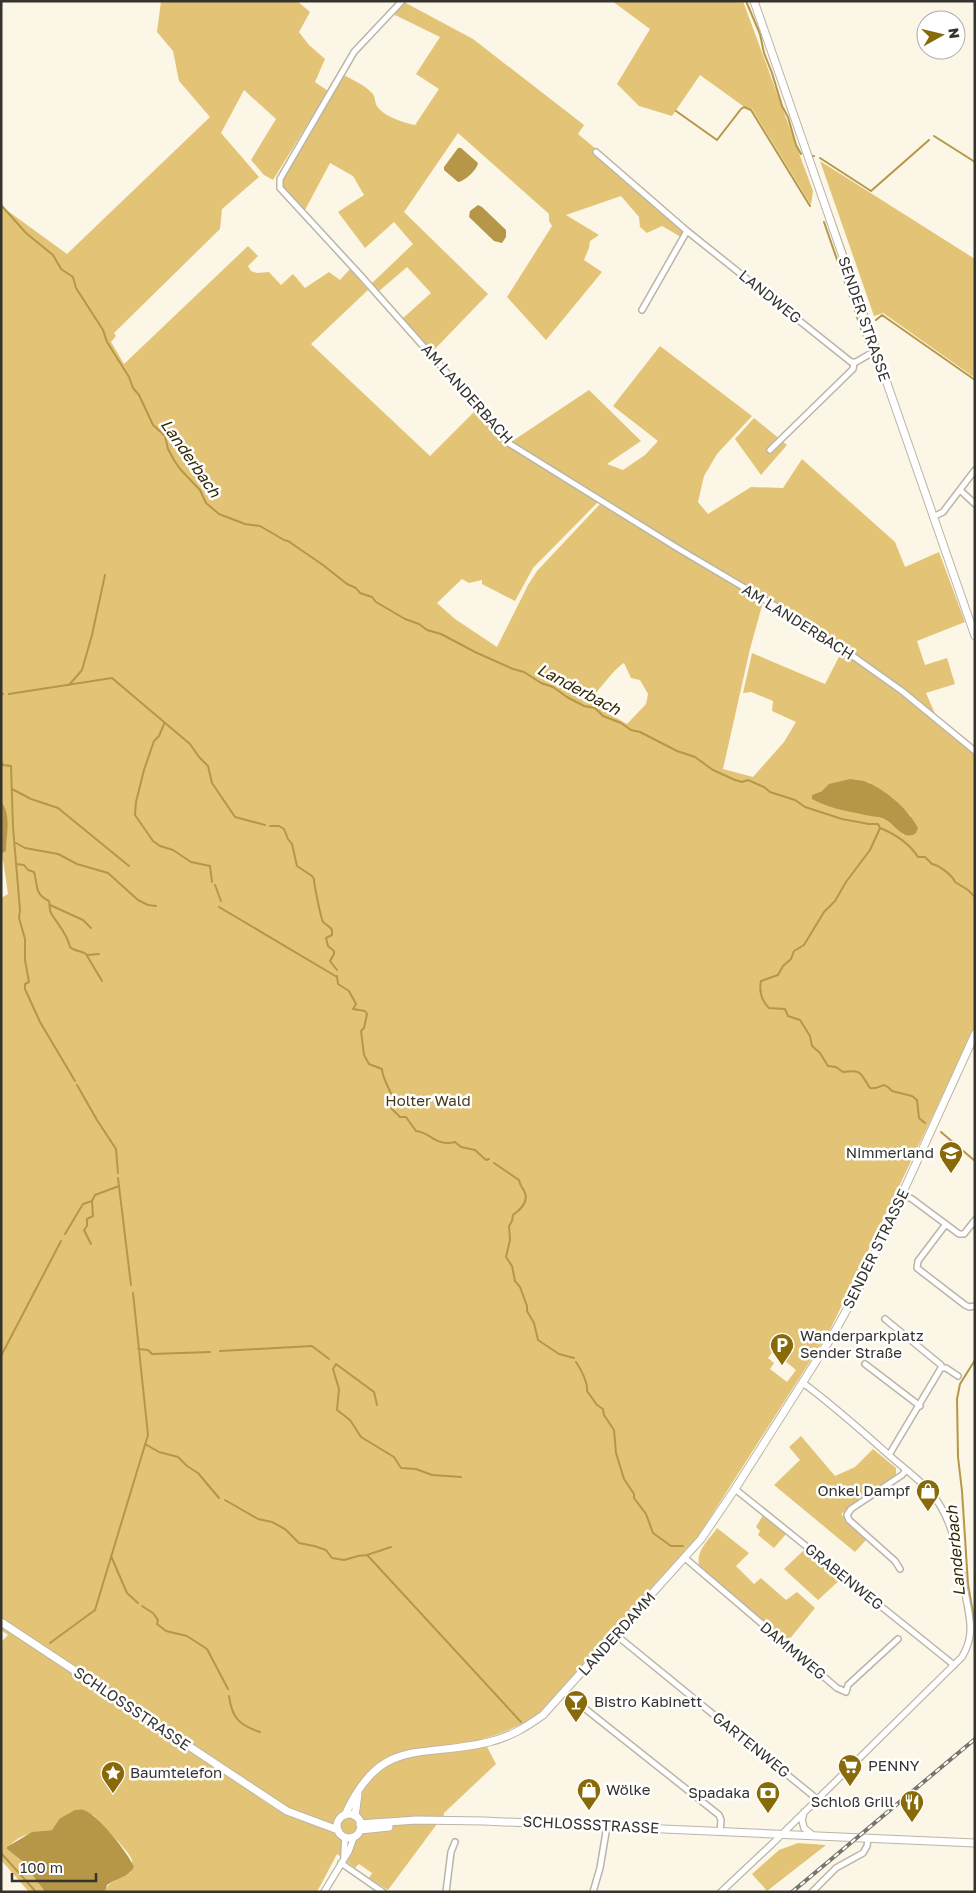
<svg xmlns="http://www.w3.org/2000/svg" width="976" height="1893" font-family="'Golos Text',sans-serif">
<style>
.green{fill:#e3c477;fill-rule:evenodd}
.water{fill:#b69747}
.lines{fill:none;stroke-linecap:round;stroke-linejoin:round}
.stream{stroke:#b69747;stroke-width:2}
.minor-casing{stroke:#bbb5a7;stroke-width:8}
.tertiary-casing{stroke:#bbb5a7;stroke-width:8}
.secondary-casing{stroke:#bbb5a7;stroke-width:9}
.minor{stroke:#fff;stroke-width:5}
.tertiary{stroke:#fff;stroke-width:5.5}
.secondary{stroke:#fff;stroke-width:7}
.rail-casing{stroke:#77746b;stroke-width:4}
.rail{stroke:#fff;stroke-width:2;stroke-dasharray:5.5;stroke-linecap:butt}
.labels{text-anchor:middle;stroke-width:5;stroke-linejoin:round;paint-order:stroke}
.street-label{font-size:15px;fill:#35332d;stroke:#fff}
.park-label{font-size:15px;fill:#463916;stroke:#fff}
.poi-label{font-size:15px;fill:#35332d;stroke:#fff;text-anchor:start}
.water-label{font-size:16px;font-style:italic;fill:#352804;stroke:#fff}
</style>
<rect width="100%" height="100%" fill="#fcf6e7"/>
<!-- green -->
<path class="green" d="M161,1H297L310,12L299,32L309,45L325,59L315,82L328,91L273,180L264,175L251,160L276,119L244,90L221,133L259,177L222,209L220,229L114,333L116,336L111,342L124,364L248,246L258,256L248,266L251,271L257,273L269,272L281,285L293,274L305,288L329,272L340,280L350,269L368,290L311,344L430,456L476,410L508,445L598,502L533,568L515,601L482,584V580L469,583L462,579L437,603L455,619L497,647L528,585L537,571L600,504L763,602L750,649L723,769L753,777L784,742L796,722L772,711L773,701L751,692L743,693L752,653L825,684L842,651L901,693L975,755V1028L830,1330L699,1535L540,1712C522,1725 504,1733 483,1739L496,1764L444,1813L443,1822L437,1824L388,1890L369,1878L372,1873L359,1864L355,1868L337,1854L317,1892H105C108,1880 121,1879 131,1872C131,1869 132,1863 132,1860C128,1849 101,1825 93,1815L59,1819L52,1830C35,1831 17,1835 7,1849L22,1861L45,1892H29L1,1860V1642L8,1635L1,1630V898L8,894L3,860L1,861V854L6,851L7,821L1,802V206L67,254L210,117L179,81L173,51L157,32ZM624,663L631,678L640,680L648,694L646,704L627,724L589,702C595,694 618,665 624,663ZM868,782L891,798L911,816L904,835L886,820L812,795L822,791ZM773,1351L796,1370L787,1382L770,1369L774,1363L768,1358Z
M612,1H743L813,191L811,205L752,109L743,106L700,75L672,116L639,106L617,84L650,29Z
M404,2L473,39L584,125L578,134L596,149L594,153L684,230L681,237L662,226L647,233L640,227L639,217L621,196L566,215L599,235L590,241L589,248L584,260L602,272L546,340L507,297L552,226L549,221V214L458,133L404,212L488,294L432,352L402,319L431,293L407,267L378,292L371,284L413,244L394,222L365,248L338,212L364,195L353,176L330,163L304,212L283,188L282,179L344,75C353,80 364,85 371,92C376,96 374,101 377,106C383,116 404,123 415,125L439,89L416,74L440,37L393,14Z
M820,161L975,259V378L883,313L874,316Z
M660,346L752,416L717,454L704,476L698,502L708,514L751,487L783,488L802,459L895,542L905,567L939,552L965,622L917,641L925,665L947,658L955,684L926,693L936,716L903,689L821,630L645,526L580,483L511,442L589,390L641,441L607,464L623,470L645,455L658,441L613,406Z
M754,418L787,445L761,475L735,439Z
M801,1436L835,1476L855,1467L873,1449L896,1468V1476L841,1514L867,1539L855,1552L774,1485L800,1460L789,1447Z
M763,1515L786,1534L774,1548L758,1535L760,1531L756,1527Z
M717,1528L749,1553L736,1566L754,1584L761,1578L786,1600L797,1592L815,1608L788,1641L701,1569C692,1554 709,1540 717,1528Z
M805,1549L841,1579L818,1600L784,1569Z
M798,1843L826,1845L767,1891L752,1874L779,1850Z"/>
<!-- water -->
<path class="water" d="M458,148H461L478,163C477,170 465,181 458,182L444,170V167Z
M478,205L482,207L506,230V237L502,243L494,241L469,217L470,211Z
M850,779C856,780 863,780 869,783C888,792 908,809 918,828L916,833C903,842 895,824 884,819C877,816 868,816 861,814C845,811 826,807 812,799V795L822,791L829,784Z
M1,802C12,814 6,836 6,851L1,854Z
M75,1810C78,1810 81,1809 83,1810C96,1812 129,1854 134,1867C128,1878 116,1878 107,1885L105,1892H45L22,1861L7,1849V1847L32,1832L52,1830L59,1819Z"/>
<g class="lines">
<!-- stream -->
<path class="stream" d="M746,1L760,34L764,53L772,73L782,106L788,117L796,145L801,154
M676,111L717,140L741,109L744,107L751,110L810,206
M934,136L975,162
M812,156H814
M820,158L871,191L929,140
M1,205L26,233L53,255L61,269L73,277L76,288L103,330L107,342L129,377L133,388L139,395L153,425L165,436L168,449L174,460L180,469L200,490L206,503L219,514L245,524L260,526L284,540L288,541L323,565L347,584L356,588L360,593L372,597L376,602L405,619L419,624L427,630L441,634L475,652L513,669L524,672L541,683L553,687L567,697L584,706L595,708L603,716L621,723L631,730L640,732L677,751L695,757L713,770L735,780L742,782L748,780L764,787L770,792L795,800L805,807L842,819L869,824H878L880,828L870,850L846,882L835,901L824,912L804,945L794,951L791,959L783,966L778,975L761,981C759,991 761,1000 769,1008L785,1009L788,1016L800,1020L810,1036L812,1046L820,1053L828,1066L836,1067L843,1072C862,1069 860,1073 870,1088C883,1090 881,1079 892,1091L912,1096L917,1100L919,1118L925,1123
M832,215L879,348
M824,222L866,343
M876,320L882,315L975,380
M69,685L82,670L92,635L105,575
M1,694H3
M9,694L112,678L190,744L199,757L208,766L212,783L235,817L265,825
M164,724L159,736L154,741L144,770L136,802L135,815L153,841L160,846L173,850L191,862L210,866L212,882
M1,761L3,765L11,766L13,827L20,910L19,918L25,939V960L29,982L25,984V989L40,1022L75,1081
M12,789L31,799L58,808L129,866
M270,826H279L284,829L288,839L292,844L297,866L312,876L314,879C314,885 321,918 323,922C326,925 330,926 332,930V935L326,938L328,946L334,951V954L330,961L337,970
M880,828C895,834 909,843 918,857H925L932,864C939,865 953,876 955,882L968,890L975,897
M16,843L25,848L58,854L77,864L108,873L138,900L148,905L156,906
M16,864L24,865L28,870L34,872C38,885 34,894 49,901C50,905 49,910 51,913C58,925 67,933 70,947C75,952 80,950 86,954L102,981
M215,885L221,901
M50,905L83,920L91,928
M219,907L337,977
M87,955L99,954
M337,976L338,984L349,991L356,1004L353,1009L365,1011L367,1014L364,1028L361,1031L364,1055L369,1064L382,1069C382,1077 389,1088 392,1096C394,1099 391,1104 391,1108L400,1117H406L416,1131C430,1132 436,1147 455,1142L461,1147L475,1150L486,1160L489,1159
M77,1085L97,1120L116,1149L118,1173
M941,1132L975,1161
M494,1163L519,1180C520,1186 522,1186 524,1191C530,1201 520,1210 513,1215L512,1221L509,1226L510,1240L506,1257L512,1266L515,1281L520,1287L527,1306V1311L534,1323L538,1340L559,1354L574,1358
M118,1178L131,1285
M65,1234L83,1204L92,1201L95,1195L119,1186
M91,1244L84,1230L87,1226V1219L93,1216L92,1201
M138,1349L148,1350L152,1354L210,1352
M220,1351L312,1346L329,1359
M1,1356L61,1241
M975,1360L960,1384L957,1399L958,1457L962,1491L968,1584L975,1625
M576,1362C581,1369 588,1383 587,1391L597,1405L603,1409L604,1415L614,1430L616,1453L624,1479L634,1494V1498L646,1514L653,1533L671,1546H683
M377,1405L374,1392L336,1364L333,1369L339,1389L337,1410L350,1420L361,1437L394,1457L401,1468L416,1469L432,1475L461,1477
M145,1444L159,1452L178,1457L187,1466L198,1473L219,1498
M225,1500L258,1519L272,1522L285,1529L299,1543L314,1546L326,1550L332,1558L344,1560L358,1556L367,1555L369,1557L521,1722
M367,1555L391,1547
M111,1556L127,1593L138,1603
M142,1606L153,1613L158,1620L157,1624L166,1631L187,1636L207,1649L228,1689
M50,1643L95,1610L148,1435L133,1293
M229,1696C232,1718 239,1725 260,1732
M1,1853L36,1892"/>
<!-- minor casing -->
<g class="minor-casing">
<path id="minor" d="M402,1L354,52L280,179V188L361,276L510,444L679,549L819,632L902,691L975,751
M596,152L687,231L851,362H856L875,351
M642,310L687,231
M770,450L853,369L854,363
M960,490L975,504
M933,517L943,512L975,470
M903,1195L912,1199L959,1234H964L975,1220
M946,1224L918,1261L917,1268L965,1305L969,1307L975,1306
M885,1319L941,1365V1368L889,1455
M865,1364L920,1406
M941,1368H946L958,1376
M735,1489L954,1665
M685,1558L837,1688L846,1692L848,1685L898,1639
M900,1569L895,1561L849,1520L847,1515L851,1509L902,1475L906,1470
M616,1635L817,1799
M564,1692L719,1815L721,1820L720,1832
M341,1863L383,1892
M446,1892L451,1852L455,1842
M593,1892L600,1868L607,1826
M812,1892L836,1868L863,1853L867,1846L868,1839"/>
</g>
<!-- tertiary casing -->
<g class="tertiary-casing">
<path id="tertiary" d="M804,1812L802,1820L804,1828L814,1836
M344,1857L345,1837
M324,1892L349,1851L354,1837
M721,1892L772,1844L962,1657C976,1634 969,1617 965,1592C959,1563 956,1533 941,1507C929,1486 908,1472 890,1456C862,1431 833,1405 803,1383"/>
</g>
<!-- secondary casing -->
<g class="secondary-casing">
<path id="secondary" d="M754,1L975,636
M1,1622L287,1811L338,1830
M337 1826a12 12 0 1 1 24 0a12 12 0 1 1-24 0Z
M345,1815C381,1735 420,1759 489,1742C510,1737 526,1727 543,1715L701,1539L735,1489L834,1333L862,1282L975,1034
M355,1816L358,1794
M360,1824L416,1820L484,1821L975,1843
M360,1830L389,1827"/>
</g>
<!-- minor -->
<use href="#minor" class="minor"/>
<!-- tertiary -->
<use href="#tertiary" class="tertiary"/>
<!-- secondary -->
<use href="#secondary" class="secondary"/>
<!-- rail casing -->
<g class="rail-casing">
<path id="rail" d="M792,1892L975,1739"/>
</g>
<!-- rail -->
<use href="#rail" class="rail"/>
</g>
<!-- icons -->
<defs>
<g id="school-pin" transform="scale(1.25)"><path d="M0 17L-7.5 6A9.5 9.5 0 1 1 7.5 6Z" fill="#886a08" stroke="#fff"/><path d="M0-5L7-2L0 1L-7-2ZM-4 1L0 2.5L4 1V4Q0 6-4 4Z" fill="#fff"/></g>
<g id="parking-pin" transform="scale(1.25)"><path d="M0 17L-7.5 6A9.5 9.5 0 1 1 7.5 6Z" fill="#886a08" stroke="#fff"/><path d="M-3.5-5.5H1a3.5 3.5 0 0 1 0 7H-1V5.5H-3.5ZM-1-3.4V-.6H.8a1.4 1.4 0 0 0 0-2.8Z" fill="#fff"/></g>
<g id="shop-pin" transform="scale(1.25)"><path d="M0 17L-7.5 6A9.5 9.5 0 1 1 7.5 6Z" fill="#886a08" stroke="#fff"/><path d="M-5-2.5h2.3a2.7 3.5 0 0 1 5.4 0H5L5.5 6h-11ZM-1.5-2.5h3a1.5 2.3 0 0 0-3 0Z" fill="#fff"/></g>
<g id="bar-pin" transform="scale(1.25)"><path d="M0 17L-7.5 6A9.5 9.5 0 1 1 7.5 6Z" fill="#886a08" stroke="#fff"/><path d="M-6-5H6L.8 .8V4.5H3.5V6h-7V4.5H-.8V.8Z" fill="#fff"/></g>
<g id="supermarket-pin" transform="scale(1.25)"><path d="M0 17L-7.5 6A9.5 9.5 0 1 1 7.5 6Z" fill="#886a08" stroke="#fff"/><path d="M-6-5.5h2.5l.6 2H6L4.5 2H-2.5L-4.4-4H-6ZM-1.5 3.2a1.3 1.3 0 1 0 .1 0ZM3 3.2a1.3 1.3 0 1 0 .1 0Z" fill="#fff"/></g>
<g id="sight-pin" transform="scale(1.25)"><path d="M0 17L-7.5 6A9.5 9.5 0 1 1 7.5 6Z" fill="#886a08" stroke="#fff"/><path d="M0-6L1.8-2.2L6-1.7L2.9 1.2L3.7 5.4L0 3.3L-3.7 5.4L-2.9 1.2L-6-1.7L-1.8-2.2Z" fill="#fff"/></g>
<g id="bank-pin" transform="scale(1.25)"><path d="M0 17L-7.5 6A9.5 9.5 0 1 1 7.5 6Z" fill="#886a08" stroke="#fff"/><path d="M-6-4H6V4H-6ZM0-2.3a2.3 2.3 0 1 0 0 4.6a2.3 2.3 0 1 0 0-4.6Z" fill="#fff"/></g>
<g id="restaurant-pin" transform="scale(1.25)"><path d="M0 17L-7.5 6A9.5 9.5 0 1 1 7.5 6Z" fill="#886a08" stroke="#fff"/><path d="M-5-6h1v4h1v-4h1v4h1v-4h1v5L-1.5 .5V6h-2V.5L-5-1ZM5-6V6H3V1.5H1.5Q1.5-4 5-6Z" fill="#fff"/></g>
</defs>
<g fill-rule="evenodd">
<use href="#school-pin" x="951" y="1153"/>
<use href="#parking-pin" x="782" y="1345"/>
<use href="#shop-pin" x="928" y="1491"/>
<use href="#bar-pin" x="576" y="1702"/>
<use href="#supermarket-pin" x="850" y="1766"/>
<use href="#sight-pin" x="113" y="1773"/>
<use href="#shop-pin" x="589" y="1790"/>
<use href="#bank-pin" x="768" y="1793"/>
<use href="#restaurant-pin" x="912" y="1802"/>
</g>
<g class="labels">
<!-- street labels -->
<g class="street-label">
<text transform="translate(770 297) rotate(39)" y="5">LANDWEG</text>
<text transform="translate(864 319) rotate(71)" y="5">SENDER STRASSE</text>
<text transform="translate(467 394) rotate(48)" y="5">AM LANDERBACH</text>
<text transform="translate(798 622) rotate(32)" y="5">AM LANDERBACH</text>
<text transform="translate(876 1249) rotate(-64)" y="5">SENDER STRASSE</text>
<text transform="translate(844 1577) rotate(39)" y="5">GRABENWEG</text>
<text transform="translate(617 1634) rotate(-48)" y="5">LANDERDAMM</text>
<text transform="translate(793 1651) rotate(40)" y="5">DAMMWEG</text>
<text transform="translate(132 1709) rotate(34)" y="5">SCHLOSSSTRASSE</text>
<text transform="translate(751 1745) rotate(39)" y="5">GARTENWEG</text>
<text transform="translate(591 1825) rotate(3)" y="5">SCHLOSSSTRASSE</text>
</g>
<!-- park labels -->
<g class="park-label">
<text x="428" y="1106">Holter Wald</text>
</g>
<!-- poi labels -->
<g class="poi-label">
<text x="934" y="1158" text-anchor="end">Nimmerland</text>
<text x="800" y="1341">Wanderparkplatz<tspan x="800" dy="17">Sender Straße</tspan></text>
<text x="910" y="1496" text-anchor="end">Onkel Dampf</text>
<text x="594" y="1707">Bistro Kabinett</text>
<text x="868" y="1771">PENNY</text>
<text x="130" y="1778">Baumtelefon</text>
<text x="606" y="1795">Wölke</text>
<text x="750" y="1798" text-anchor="end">Spadaka</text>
<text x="894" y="1807" text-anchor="end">Schloß Grill</text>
</g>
<!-- water labels -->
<g class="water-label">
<text transform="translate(191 458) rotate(55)" y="6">Landerbach</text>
<text transform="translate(579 689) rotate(28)" y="6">Landerbach</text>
<text transform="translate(955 1551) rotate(-95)" y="6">Landerbach</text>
</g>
</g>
<!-- border -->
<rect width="976" height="1893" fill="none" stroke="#35332d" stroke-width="5"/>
<!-- north arrow -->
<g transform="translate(941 35) rotate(82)"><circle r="24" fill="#ffffff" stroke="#aeadab"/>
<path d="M0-4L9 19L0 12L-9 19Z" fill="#886a08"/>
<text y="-8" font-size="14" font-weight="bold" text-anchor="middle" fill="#35332d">N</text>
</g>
<!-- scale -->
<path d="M12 1873v8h84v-8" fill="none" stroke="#35332d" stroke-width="2.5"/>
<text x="20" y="1873" font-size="15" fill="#35332d" stroke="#ffffff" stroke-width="4" paint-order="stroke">100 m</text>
</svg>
